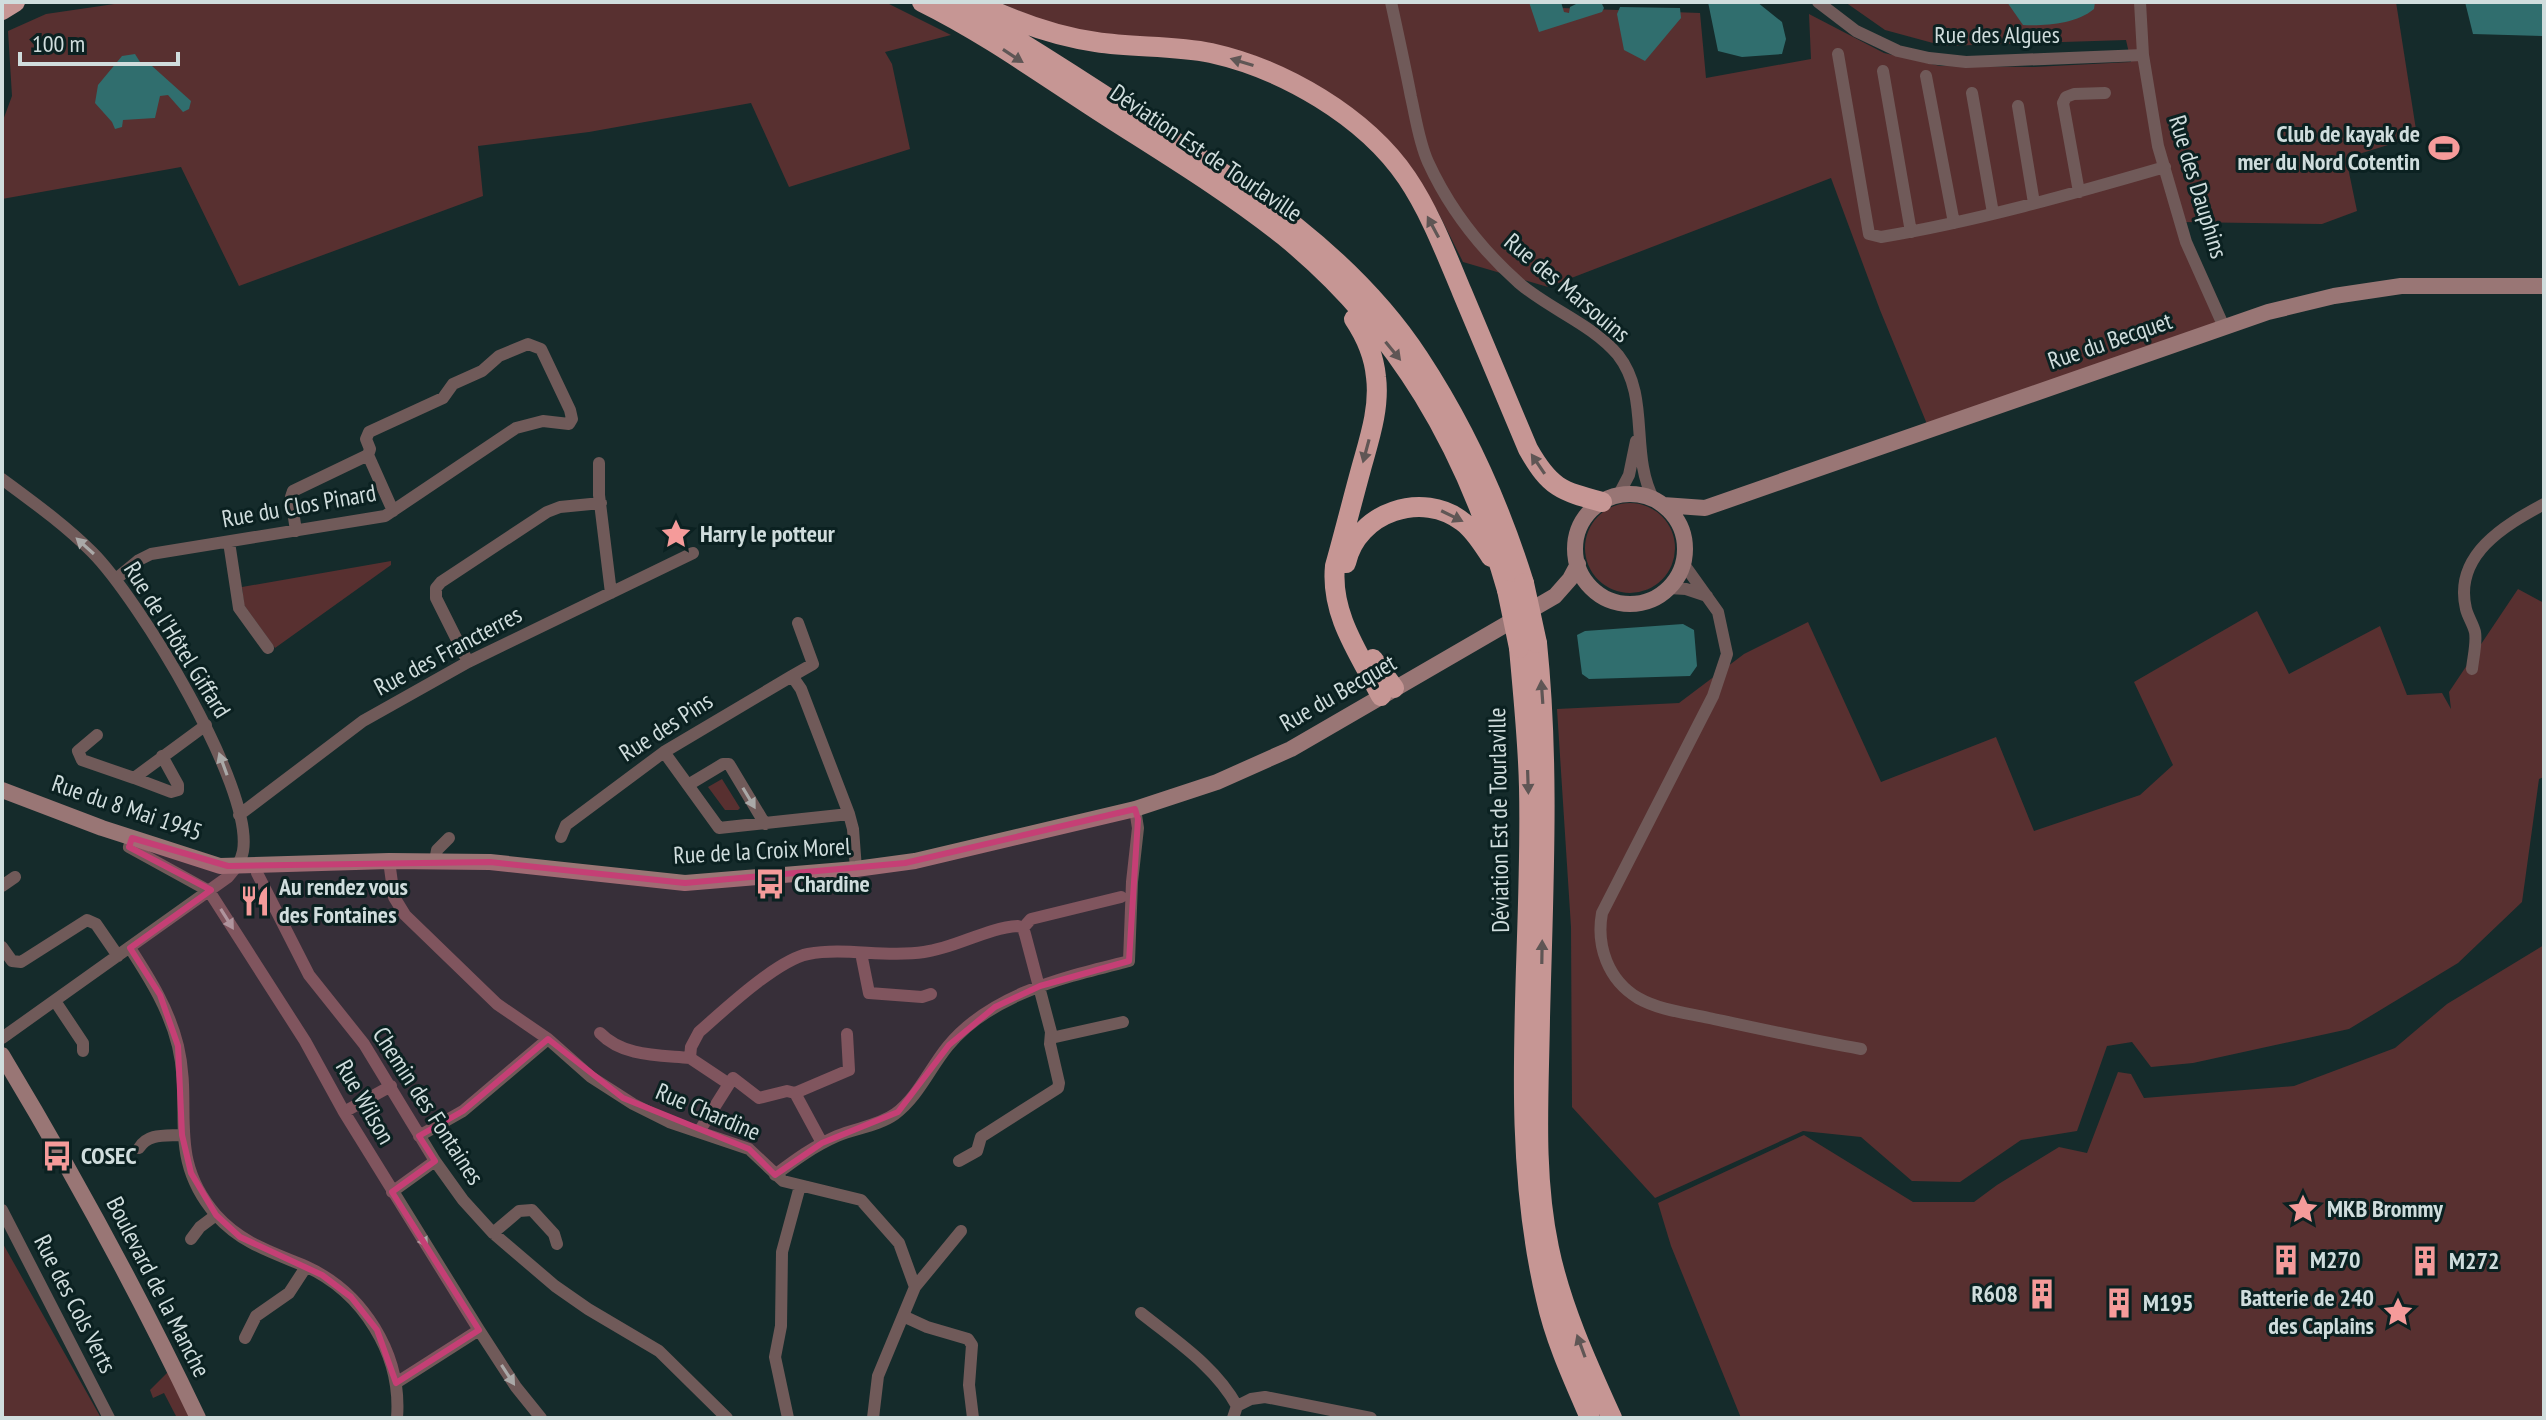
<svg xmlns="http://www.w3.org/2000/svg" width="2546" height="1420" font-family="'PT Sans Narrow',sans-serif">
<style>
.green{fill:#583030}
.water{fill:#306e6e}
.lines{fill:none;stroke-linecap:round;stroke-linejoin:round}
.minor{stroke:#705a59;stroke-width:12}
.secondary{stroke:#997675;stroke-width:16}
.trunk{stroke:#c69694;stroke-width:20}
.trunk-bridge{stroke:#c69694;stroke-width:20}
.oneway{fill:#5f5655}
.oneway2{fill:#aaa9a8}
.marked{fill:#c53f75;fill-opacity:0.2;stroke:#c53f75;stroke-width:6;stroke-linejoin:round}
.labels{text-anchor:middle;stroke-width:6;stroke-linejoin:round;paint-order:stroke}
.street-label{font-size:24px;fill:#d0dddd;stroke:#0b2121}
.poi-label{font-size:24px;font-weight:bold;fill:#d0dddd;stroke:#0b2121;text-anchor:start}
</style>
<rect width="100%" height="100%" fill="#152b2b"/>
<!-- green -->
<path class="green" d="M128,2H885L951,35L885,52L892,64L910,149L789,187L751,103L589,132L478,146L483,196L239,286L181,167L2,199V123L12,96L8,31L46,14Z
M999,2H1533L1534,7L1700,13L1706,78L1811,59L1809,14L1884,53L1940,66L2034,67L2131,62L2126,40L1944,46L1885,30L1845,2H2396L2417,136L2346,158L2357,211L2322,224L2181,222L2224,327L1929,429L1880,310L1831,178L1548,287L1463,262L1437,210L1386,140L1326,91L1129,38L1072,29L1042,21Z
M1585 548a45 45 0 1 1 90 0a45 45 0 1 1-90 0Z
M391,561V565L275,648L244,605L242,587Z
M2518,589L2544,603V777L2539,779L2522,902L2458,963L2349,1029L2193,1063L2151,1067L2132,1042L2107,1046L2077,1131L2021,1140L1960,1182L1912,1181L1861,1137L1803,1131L1655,1198L1572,1107L1571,927L1557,709L1679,703L1744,654L1808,622L1881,782L1996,737L2034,831L2140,795L2173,765L2134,682L2257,611L2289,674L2380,626L2407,695L2442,693L2451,709L2449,692Z
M722,779L740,808L738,810H725L708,787Z
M2544,945V1418H1741L1671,1246L1658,1203L1804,1135L1913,1202H1974L1997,1185L2059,1147L2087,1153L2118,1072L2131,1074L2144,1098L2294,1086L2395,1048L2447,1004Z
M2,1242L101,1418H2Z
M168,1372L191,1418H177L164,1393L153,1398L150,1390Z"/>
<!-- water -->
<path class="water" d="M1529,2H1561L1564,12L1569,13L1570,7L1578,3L1602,4L1604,8L1602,12L1539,32Z
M1708,2H1757L1782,22L1786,39L1782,54L1742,57L1718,51Z
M2007,2H2095L2094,9C2076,24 2046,26 2023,25Z
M2465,2H2544V36L2473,34Z
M1620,7L1680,8L1681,18L1645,61L1624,50L1617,14Z
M135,54L140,62L152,66L191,101L189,109L183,112L168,95L160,96L155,118L123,120L122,127L115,129L112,122L95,103L98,85L122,56Z
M1683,624L1694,630L1697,666L1690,676L1589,679L1582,674L1577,635L1585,631Z"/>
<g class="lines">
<!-- minor -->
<path class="minor" d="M1391,2C1398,34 1405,66 1411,97C1416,119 1419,142 1428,162C1449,208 1482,250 1519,283C1549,309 1592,324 1618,355C1651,397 1629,454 1654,500
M1818,2L1856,31L1898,51L1929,58L1966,62L2143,55
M2140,2L2143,55L2158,146L2186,242L2224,327
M1838,54L1869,234L1881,237C1977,221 2072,194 2165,167
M1883,71L1911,232
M1926,76L1954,223
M1972,93L1993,213
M2018,106L2034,203
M2079,192L2063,103L2066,97L2074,94L2105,93
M368,455L393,511
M599,463V495L611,593
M2,479C33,502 65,525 92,552C138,598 254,787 243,851C241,862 235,869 228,877L2,1038
M1618,496L1629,475L1636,441
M229,542L239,608L268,648
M1683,563L1718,612L1727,654L1713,696L1602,913C1596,946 1608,980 1638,998C1659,1010 1686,1013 1709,1018C1760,1029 1810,1040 1861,1049
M116,579L139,560L151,554L385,516L516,428L543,421L569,424L572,419L570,410L541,349L528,344L499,356L482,371L453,384L443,398L369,432L366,439L370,449L368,455L293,491L291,497L296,531
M1669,588L1686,589L1707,596
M468,662L436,598V588L441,582L547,512L560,507L601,503
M2472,669C2473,658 2477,643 2475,632C2473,624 2468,617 2466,609C2453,555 2505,525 2544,504
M792,676L813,664L798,623
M97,735L78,751L82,760L134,778L206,725
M664,752L719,828L849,814
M134,778L171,792L178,790V785L162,756
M688,785L723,764H729L765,824
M239,815L363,721L468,662L693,553
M561,837L566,825L664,752L792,676L801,689L849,814L853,829L856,869
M132,838L129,847L209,891L305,1041L344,1112L479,1330L516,1387L541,1418
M389,861L394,897L405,915L497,1004L548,1039L591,1077L633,1104L669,1122L749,1149L783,1181L861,1200L899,1243L915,1287
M435,861L437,850L449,838
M257,865V873L309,975L364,1044L435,1161L463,1200L493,1233L555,1286L588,1309L659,1351L727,1418
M2,886L15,877
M1023,928L1031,919L1121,897
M2,947L12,961L21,962L87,920L96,924L118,956
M130,948C150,979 169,1009 178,1046C193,1109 166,1157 216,1215C241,1243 271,1252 305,1266C363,1292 402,1354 397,1418
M861,953L869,993L922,997L931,994
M55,1001L83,1043V1051
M600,1033C623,1057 660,1055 690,1058
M1051,1038L1123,1022
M795,1093L849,1070L847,1034
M344,1112L391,1086
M700,1130L729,1084
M419,1136L463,1111L548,1039
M822,1143L795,1093L787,1091L759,1098L733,1078L729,1084L690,1058L691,1047L699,1032C723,1011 777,960 808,954C845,947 886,958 924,952C956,948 986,928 1018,926L1023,928L1025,934L1051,1032L1050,1044L1059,1083L1058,1088L981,1137L977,1151L959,1161
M139,1148C148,1133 165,1136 182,1135
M775,1175C795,1160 814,1146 837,1136C856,1128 878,1126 895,1114C918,1097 930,1068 948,1046C992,993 1066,977 1129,961L1132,882L1138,828L1135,809
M392,1192L435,1161
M2,1210L109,1418
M493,1233L519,1211L532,1210L554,1234L557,1244
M191,1239L200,1227L216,1215
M1141,1313C1176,1341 1215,1366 1237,1406
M903,1316L927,1327L968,1339L972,1345L969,1385L973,1418
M245,1338L256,1316L289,1293L306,1267
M396,1383L479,1330
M788,1418L775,1357L781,1326L782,1252L800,1186
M873,1418L878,1376L915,1287L961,1231
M1233,1418L1237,1406L1251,1399L1265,1397L1371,1418"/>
<!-- secondary -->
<path class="secondary" d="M1575 549a55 55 0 1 1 110 0a55 55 0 1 1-110 0Z
M1663,505L1705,508L2268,312L2334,296L2401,286H2544
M2,790L102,828L220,866L389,861L490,862L685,883L856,869L915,861L1135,809L1217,782L1291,749L1555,596L1570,579L1578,564
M2,1055C73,1173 139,1294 198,1418"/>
<!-- trunk -->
<path class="trunk" d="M922,2C989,35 1050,80 1113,120C1171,157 1230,193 1284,236C1398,329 1467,450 1507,590
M954,2C1015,38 1075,76 1134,115C1238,182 1350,252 1419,358C1465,428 1499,503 1524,583
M975,2C1013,21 1054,36 1096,42C1134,48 1173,45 1211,53C1283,69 1365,116 1407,178C1430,212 1446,254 1462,292C1484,345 1506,397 1528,449C1550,488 1561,491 1602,502
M2,10L15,2
M1354,319C1366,337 1374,355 1376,377C1380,408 1369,440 1361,469C1352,502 1344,534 1335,566C1330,615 1360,655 1381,696
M1346,563C1357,512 1423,490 1463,522C1475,531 1483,545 1491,557
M1537,643C1550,768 1543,893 1540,1018C1539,1094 1533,1173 1549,1248C1561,1306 1587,1363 1612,1418
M1519,648C1523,694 1528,741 1529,787C1533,958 1506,1130 1546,1299C1555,1340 1573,1379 1590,1418
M1373,659L1394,688"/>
<!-- trunk-bridge -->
<path class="trunk-bridge" d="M1524,583L1537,643
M1507,590L1519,648"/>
</g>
<!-- one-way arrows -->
<defs><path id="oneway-solid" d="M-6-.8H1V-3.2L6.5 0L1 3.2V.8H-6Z" transform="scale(2)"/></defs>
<g class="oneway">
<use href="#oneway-solid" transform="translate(1013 56) rotate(33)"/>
<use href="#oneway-solid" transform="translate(1242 62) rotate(-163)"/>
<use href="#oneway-solid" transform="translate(1433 227) rotate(-118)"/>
<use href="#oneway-solid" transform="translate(1393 351) rotate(51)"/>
<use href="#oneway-solid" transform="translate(1366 451) rotate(105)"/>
<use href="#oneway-solid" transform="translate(1538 464) rotate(-124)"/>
<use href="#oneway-solid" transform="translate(1452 516) rotate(26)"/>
<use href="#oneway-solid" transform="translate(1542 692) rotate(-94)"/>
<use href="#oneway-solid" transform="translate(1528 782) rotate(88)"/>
<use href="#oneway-solid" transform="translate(1542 952) rotate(-89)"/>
<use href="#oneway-solid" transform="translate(1581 1346) rotate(-110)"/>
</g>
<g class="oneway2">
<use href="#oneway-solid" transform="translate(85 546) rotate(-138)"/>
<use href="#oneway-solid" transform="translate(223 764) rotate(-110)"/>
<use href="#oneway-solid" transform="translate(749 798) rotate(59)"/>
<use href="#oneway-solid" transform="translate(227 919) rotate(58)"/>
<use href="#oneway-solid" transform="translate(421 1237) rotate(58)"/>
<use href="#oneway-solid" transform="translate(508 1375) rotate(57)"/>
</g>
<!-- marked area -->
<path class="marked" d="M1135,809L1138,819L1129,961L1040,986L995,1007L949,1045L898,1112L822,1143L775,1175L749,1149L623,1098L548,1039L463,1111L419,1136L435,1161L392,1192L479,1330L396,1383L377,1330L351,1297L322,1275L240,1237L216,1215L191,1173L182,1135L178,1046L160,995L130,948L211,890L129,847L132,838L228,866L490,862L685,883L905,863Z"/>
<!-- icons -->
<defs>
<g id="stadium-bare" transform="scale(2.4)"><path d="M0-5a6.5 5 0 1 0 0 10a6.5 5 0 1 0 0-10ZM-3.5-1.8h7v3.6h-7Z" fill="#f59b9a" stroke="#0b2121" stroke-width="2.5" paint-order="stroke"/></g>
<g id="sight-bare" transform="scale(2.4)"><path d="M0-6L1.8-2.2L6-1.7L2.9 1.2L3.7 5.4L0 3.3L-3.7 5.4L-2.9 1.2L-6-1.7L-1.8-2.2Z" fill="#f59b9a" stroke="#0b2121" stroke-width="2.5" paint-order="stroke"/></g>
<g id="bus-bare" transform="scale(2.4)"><path d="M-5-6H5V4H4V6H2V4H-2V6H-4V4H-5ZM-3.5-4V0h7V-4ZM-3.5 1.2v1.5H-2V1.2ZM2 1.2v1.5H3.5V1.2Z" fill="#f59b9a" stroke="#0b2121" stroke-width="2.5" paint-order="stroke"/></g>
<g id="restaurant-bare" transform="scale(2.4)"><path d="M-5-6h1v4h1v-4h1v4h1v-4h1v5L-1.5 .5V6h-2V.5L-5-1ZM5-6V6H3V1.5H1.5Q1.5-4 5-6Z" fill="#f59b9a" stroke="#0b2121" stroke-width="2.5" paint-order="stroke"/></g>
<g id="building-bare" transform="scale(2.4)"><path d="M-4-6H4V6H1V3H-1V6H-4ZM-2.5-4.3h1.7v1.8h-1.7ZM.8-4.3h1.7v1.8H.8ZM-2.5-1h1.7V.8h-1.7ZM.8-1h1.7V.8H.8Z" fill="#f59b9a" stroke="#0b2121" stroke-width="2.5" paint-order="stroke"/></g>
</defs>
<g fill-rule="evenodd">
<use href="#stadium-bare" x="2444" y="148"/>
<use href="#sight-bare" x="676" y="534"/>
<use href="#bus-bare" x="770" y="884"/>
<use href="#restaurant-bare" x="255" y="901"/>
<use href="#bus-bare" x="57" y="1156"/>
<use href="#sight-bare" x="2303" y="1209"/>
<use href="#building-bare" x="2286" y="1260"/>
<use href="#building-bare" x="2425" y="1261"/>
<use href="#building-bare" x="2042" y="1294"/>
<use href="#building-bare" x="2119" y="1303"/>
<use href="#sight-bare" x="2398" y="1312"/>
</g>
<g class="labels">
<!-- street labels -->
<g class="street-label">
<text x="1997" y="43">Rue des Algues</text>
<text transform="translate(1206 153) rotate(34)" y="8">Déviation Est de Tourlaville</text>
<text transform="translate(2198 187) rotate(73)" y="8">Rue des Dauphins</text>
<text transform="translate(1567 288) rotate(40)" y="8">Rue des Marsouins</text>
<text transform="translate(2110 341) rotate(-19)" y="8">Rue du Becquet</text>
<text transform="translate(299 506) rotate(-10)" y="8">Rue du Clos Pinard</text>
<text transform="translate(177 640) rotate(58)" y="8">Rue de l'Hôtel Giffard</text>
<text transform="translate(448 651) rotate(-28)" y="8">Rue des Francterres</text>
<text transform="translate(1338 693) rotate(-30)" y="8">Rue du Becquet</text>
<text transform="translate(666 727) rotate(-33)" y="8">Rue des Pins</text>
<text transform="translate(127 808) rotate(19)" y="8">Rue du 8 Mai 1945</text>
<text transform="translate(1499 820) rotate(-91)" y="8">Déviation Est de Tourlaville</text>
<text transform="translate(762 851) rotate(-3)" y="8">Rue de la Croix Morel</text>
<text transform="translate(365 1102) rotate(60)" y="8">Rue Wilson</text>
<text transform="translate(428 1106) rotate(57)" y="8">Chemin des Fontaines</text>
<text transform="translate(708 1112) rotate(23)" y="8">Rue Chardine</text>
<text transform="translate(158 1287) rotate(63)" y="8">Boulevard de la Manche</text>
<text transform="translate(75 1304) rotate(63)" y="8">Rue des Cols Verts</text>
</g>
<!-- poi labels -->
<g class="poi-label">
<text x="2420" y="142" text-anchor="end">Club de kayak de<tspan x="2420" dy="28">mer du Nord Cotentin</tspan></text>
<text x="700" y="542">Harry le potteur</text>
<text x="794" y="892">Chardine</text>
<text x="279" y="895">Au rendez vous<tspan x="279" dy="28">des Fontaines</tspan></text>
<text x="81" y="1164">COSEC</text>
<text x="2327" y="1217">MKB Brommy</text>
<text x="2310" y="1268">M270</text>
<text x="2449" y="1269">M272</text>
<text x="2018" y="1302" text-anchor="end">R608</text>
<text x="2374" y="1306" text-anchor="end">Batterie de 240<tspan x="2374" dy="28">des Caplains</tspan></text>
<text x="2143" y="1311">M195</text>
</g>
</g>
<!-- border -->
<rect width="2546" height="1420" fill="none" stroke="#d0dddd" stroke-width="8"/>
<!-- scale -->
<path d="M20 52v12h158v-12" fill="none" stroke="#d0dddd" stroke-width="4"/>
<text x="32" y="52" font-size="24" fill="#d0dddd" stroke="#0b2121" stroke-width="6" paint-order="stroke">100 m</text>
</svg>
